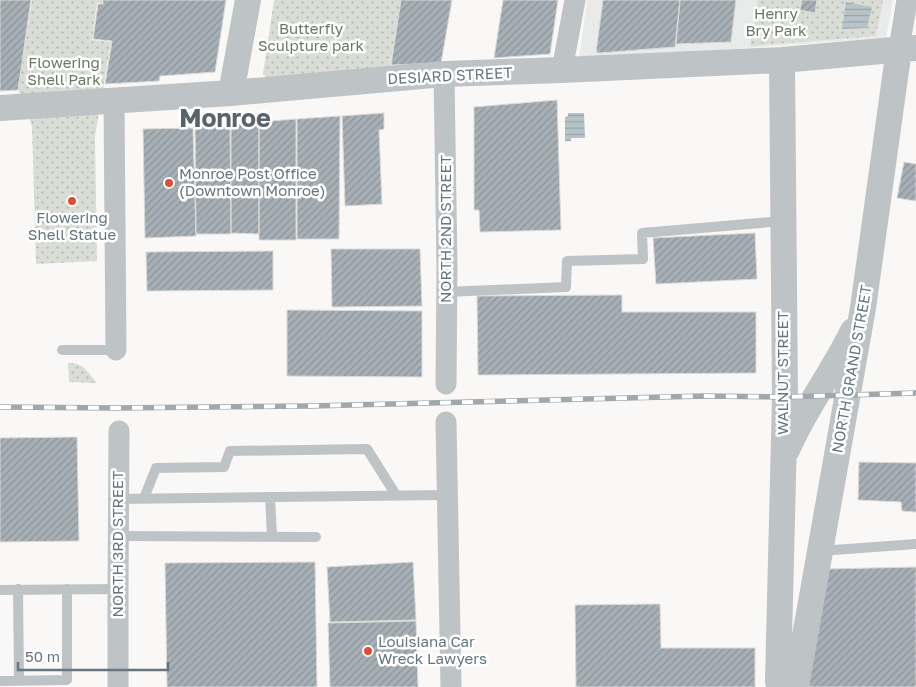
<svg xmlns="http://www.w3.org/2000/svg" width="916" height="687" font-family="'Golos Text',sans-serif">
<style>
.built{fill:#e9eaea}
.park{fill:url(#park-dots)}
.water{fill:url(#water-rules)}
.building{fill:url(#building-hatch);stroke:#dadad9}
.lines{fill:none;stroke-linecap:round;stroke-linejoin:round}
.service{stroke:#bec3c6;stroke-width:10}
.minor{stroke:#bec3c6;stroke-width:21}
.tertiary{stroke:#bec3c6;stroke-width:26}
.rail-casing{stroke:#a0a8ad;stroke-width:5.5}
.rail{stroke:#fff;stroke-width:4;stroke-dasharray:11;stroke-linecap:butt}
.poi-dot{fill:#da4f35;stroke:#fff;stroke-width:2}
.labels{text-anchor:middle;stroke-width:5;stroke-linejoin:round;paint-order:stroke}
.park-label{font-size:15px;fill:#697864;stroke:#fff}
.street-label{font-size:15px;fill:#657680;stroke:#fff}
.poi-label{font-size:15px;fill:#657680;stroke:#fff;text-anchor:start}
.town-label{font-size:25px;font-weight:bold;fill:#57646b;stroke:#fff}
</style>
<defs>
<pattern id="park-dots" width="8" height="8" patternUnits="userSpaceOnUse" patternTransform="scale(1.25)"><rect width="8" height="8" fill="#d9ddd6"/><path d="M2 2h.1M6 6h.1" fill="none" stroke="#b4b8b3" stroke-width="1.8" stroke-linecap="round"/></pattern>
<pattern id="water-rules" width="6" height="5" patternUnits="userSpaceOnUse" patternTransform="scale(1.25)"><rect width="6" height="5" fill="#b7c4c7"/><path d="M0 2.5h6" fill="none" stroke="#98a4a7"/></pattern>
<pattern id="building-hatch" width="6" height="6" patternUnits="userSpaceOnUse" patternTransform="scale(1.25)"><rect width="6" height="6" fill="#a7b0b6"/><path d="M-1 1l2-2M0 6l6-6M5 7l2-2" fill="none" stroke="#8c9499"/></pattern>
</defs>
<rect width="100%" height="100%" fill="#f9f8f6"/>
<!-- built -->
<path class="built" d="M587,0H893L886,38L579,60Z"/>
<!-- park -->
<path class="park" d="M32,0H103L102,3H97L92,40L111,42L95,136L97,261L36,264L32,126L18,89Z
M274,0H401L389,72L267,78L263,74Z
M758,0H883L876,36L750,46Z
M68,363C83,362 89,373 97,383L69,382Z"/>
<!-- water -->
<path class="water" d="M846,2L872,7L867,28L842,29Z
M568,113H584L585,138H571V141H565V117L568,116Z"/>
<!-- building -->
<path class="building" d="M0,0H31L18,90L0,91Z
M103,0H226L215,72L160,76L159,81L105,84L112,41L93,39L98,4H103Z
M401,0H452L441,63L391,65Z
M503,0H558L550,54L494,58Z
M603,0H680L675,47L599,53L596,52Z
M680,0H736L731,42L676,44Z
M802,0H817L815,13L800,10Z
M557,100L561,230L480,232L479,210H474V107Z
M384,113V129L379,130L382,204L345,206L342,116Z
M340,116L339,239H297V119Z
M296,119V240H259V122Z
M259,122V234L231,233V125Z
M230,125L231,234H196L195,126Z
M193,128L196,236L145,238L143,129Z
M904,162L916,164V201L897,198Z
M755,233L757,279L656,284L653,238Z
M331,249H420L422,306L332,307Z
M273,251V290L147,291L146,252Z
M622,295V312H756V373L478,375L477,296Z
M287,310L422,311V377L287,376Z
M77,437L79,541L0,542V438Z
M859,462L916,463V512L902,511L901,502L858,500Z
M315,562L317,687H167L165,563Z
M413,562L416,620L330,622L327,567Z
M916,567V687H807L825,569Z
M660,604L661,648H755V687H576L575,605Z
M416,621L418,687H330L328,623Z"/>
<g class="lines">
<!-- service -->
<path class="service" d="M446,292L566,287L567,261L643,259L642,233L783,221
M62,350H116
M270,497L272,537
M144,498L156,468L224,467L230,451L367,449L396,495
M118,499L447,495
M118,536L316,537
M820,551L916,544
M18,589L19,680
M0,590L118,589
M0,681L67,680V589"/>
<!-- minor -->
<path class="minor" d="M899,49L907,0
M562,70L575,0
M444,74L447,268L446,384
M114,100L116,350
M446,422L451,687
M118,687V589L119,431"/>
<!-- tertiary -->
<path class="tertiary" d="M231,93L248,0
M0,108L231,93L444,74L562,70L782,60L916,48
M787,450C805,408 833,372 853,331
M779,687L778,681L785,397L782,60
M796,687L863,308L899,49"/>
<!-- rail casing -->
<g class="rail-casing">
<path id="rail" d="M0,407L116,408L311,406L704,396L785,397L916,393"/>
</g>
<!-- rail -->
<use href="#rail" class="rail"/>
</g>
<!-- markers -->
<g class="poi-dot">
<circle cx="169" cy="183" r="5"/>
<circle cx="72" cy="201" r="5"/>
<circle cx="368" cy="651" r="5"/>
</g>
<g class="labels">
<!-- park labels -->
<g class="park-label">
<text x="776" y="19">Henry<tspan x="776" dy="17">Bry Park</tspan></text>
<text x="311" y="34">Butterfly<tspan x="311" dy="17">Sculpture park</tspan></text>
<text x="64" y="68">Flowering<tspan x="64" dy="17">Shell Park</tspan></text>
</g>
<!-- street labels -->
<g class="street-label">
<text transform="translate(450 76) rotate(-3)" y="5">DESIARD STREET</text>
<text transform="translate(446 229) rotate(-90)" y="5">NORTH 2ND STREET</text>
<text transform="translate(852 369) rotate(-80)" y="5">NORTH GRAND STREET</text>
<text transform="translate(783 373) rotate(-90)" y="5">WALNUT STREET</text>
<text transform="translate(118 544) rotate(-90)" y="5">NORTH 3RD STREET</text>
</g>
<!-- poi labels -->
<g class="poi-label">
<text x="179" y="179">Monroe Post Office<tspan x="179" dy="17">(Downtown Monroe)</tspan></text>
<text x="72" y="223" text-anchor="middle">Flowering<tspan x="72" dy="17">Shell Statue</tspan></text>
<text x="378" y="647">Louisiana Car<tspan x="378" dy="17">Wreck Lawyers</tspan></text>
</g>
<!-- town labels -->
<g class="town-label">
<text x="225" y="127">Monroe</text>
</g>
</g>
<!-- scale -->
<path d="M18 662v8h150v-8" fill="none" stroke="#657680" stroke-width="2.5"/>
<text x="25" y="662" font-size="15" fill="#657680" stroke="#ffffff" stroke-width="4" paint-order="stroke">50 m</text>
</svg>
